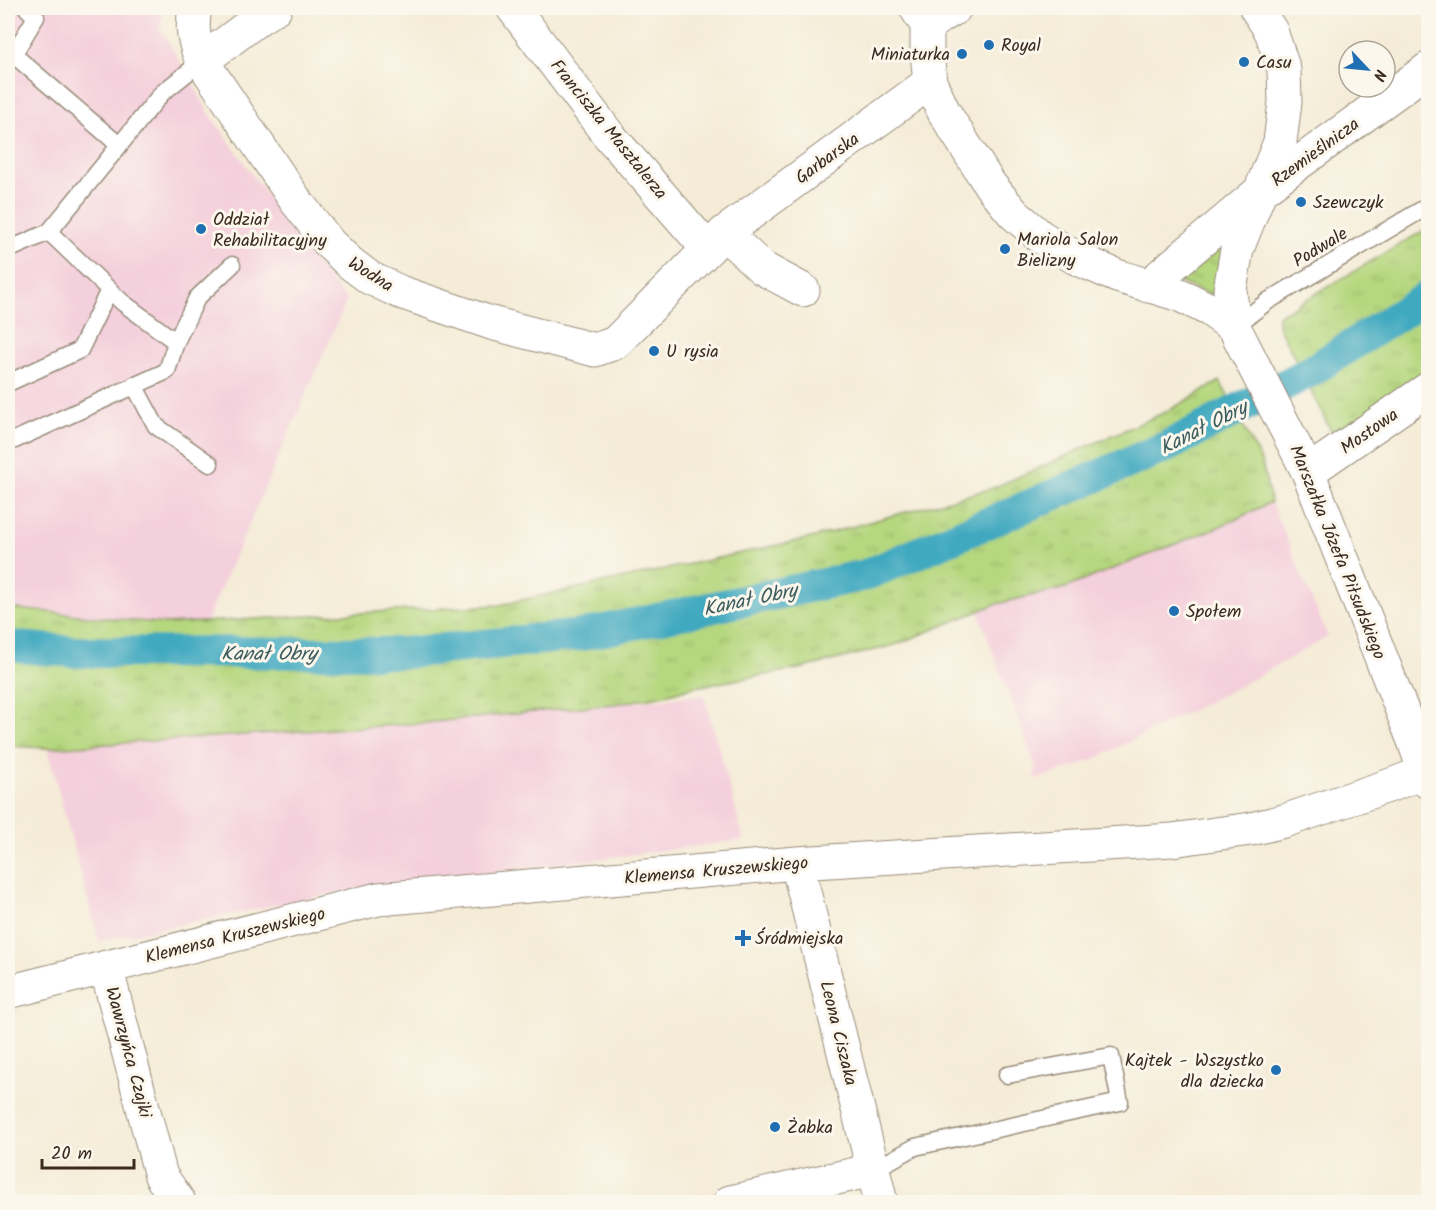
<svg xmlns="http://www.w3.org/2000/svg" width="1436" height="1210" font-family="Kalam,sans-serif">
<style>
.built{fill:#f4cfdc}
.grass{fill:url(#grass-tufts);stroke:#78804e;stroke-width:1.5}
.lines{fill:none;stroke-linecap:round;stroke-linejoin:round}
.canal{stroke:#40a9c0;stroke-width:32}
.lane-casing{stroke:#988b7a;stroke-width:19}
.street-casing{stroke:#988b7a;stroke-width:35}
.lane{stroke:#fff;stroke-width:16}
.street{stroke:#fff;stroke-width:33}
.poi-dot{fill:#1f6fb2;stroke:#fbf7ec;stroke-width:2}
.labels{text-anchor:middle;stroke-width:6;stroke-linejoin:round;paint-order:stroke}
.poi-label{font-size:18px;fill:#3b2a1e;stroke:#fbf7ec;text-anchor:start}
.street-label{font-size:18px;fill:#3b2a1e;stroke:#fbf7ec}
.water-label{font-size:20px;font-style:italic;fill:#3d5d5f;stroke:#fbf7ec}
</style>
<defs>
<pattern id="grass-tufts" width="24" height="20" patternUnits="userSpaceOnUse" patternTransform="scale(1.5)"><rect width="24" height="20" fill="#b5d77e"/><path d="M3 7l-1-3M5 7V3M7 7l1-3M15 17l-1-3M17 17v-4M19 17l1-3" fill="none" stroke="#9db96c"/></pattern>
</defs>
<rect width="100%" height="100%" fill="#fbf7ec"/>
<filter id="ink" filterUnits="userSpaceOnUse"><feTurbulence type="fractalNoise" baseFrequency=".0167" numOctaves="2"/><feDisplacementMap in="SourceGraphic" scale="12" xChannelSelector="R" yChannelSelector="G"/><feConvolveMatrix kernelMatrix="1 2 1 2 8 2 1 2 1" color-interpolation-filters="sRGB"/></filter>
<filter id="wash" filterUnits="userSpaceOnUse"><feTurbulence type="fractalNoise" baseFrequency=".008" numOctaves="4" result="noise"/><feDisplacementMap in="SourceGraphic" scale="24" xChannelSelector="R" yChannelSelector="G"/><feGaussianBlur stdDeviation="1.35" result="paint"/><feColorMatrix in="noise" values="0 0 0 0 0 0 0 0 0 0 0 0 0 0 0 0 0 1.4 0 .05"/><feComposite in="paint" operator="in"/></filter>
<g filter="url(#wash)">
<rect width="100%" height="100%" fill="#f4ecd7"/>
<!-- built -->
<path class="built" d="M8,8H164L160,27L209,113L314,262L347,300L206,622L167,624L8,608Z
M1271,502L1328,637L1240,686L1093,760L1035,780L1036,768L978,611L996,604L1065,588L1228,523Z
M704,695L744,840L341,892L99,941L47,748L424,723Z"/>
<!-- grass -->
<path class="grass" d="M1428,228V370L1397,391L1339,436L1330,429L1278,325V316Z
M1224,245L1214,296L1179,282Z
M1220,381L1262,463L1271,502L1228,523L1065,588L996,604L895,645L799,669L689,688L665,695L622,703L424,723L47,748L8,746V608L167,624L499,605L811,538L993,488L1168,411Z"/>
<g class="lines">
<!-- canal -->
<path class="canal" d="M8,646L75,652L404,653L581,635L866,575L1168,446L1313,370L1428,296"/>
</g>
</g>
<g filter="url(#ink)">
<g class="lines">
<!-- lane casing -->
<g class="lane-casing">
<path id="lane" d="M8,50L119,145
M13,55L36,17L27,8
M49,232L122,302L176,342
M8,250L49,232L162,93L202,61
M1234,327L1268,301L1428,206
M8,383L80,350L109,290
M134,385L156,426L210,464
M8,443L167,371L176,342L197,298L232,265
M873,1170L915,1147L1120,1102L1111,1056L1007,1075"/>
</g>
<!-- street casing -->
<g class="street-casing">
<path id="street" d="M195,8C191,29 194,42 202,61L296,201L330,244L350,263L370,278L400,292L491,323L595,350L615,343L724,233L930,82
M513,8L607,133L707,248
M916,8L927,25V53L930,82L944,112L990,185L1014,214L1041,237L1076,258L1117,276L1180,295L1210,310L1234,327
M1256,8L1271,31L1284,70L1285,102L1280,142L1237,249L1230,290L1234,327L1308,472L1414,741L1428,782
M927,25L955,8
M202,61L259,18L275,8
M724,233L762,268L803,290
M1148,286L1259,192L1428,69
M1308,472L1428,389
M797,863L881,1202
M106,967L161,1176L179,1202
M8,992L378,899L797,863L1172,840L1251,829L1284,821L1391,785L1425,772
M730,1202L873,1170"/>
</g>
<!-- lane -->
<use href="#lane" class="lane"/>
<!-- street -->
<use href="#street" class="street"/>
</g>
</g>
<!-- markers -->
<g class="poi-dot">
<circle cx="989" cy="45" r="6"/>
<circle cx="962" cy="54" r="6"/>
<circle cx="1244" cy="62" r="6"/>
<circle cx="1301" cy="202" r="6"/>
<circle cx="201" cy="229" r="6"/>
<circle cx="1005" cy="249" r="6"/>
<circle cx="654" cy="351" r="6"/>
<circle cx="1174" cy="611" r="6"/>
<path d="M740 929h6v6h6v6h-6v6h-6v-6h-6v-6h6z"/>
<circle cx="1276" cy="1070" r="6"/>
<circle cx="775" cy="1127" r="6"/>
</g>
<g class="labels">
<!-- poi labels -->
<g class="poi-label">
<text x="1001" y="51">Royal</text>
<text x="950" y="60" text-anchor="end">Miniaturka</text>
<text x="1256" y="68">Casu</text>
<text x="1313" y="208">Szewczyk</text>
<text x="213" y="225">Oddział<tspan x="213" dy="21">Rehabilitacyjny</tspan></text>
<text x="1017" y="245">Mariola Salon<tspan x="1017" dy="21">Bielizny</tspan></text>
<text x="666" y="357">U rysia</text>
<text x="1186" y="617">Społem</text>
<text x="755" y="944">Śródmiejska</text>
<text x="1264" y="1066" text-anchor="end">Kajtek - Wszystko<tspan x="1264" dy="21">dla dziecka</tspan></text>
<text x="787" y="1133">Żabka</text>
</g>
<!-- street labels -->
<g class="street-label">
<text transform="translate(609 129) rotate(51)" y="6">Franciszka Masztalerza</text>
<text transform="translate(1315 152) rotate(-36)" y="6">Rzemieślnicza</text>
<text transform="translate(827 158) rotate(-36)" y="6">Garbarska</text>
<text transform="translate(1320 247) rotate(-31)" y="6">Podwale</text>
<text transform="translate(371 274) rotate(32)" y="6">Wodna</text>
<text transform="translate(1369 431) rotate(-35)" y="6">Mostowa</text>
<text transform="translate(1338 552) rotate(68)" y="6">Marszałka Józefa Piłsudskiego</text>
<text transform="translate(716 870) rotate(-5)" y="6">Klemensa Kruszewskiego</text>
<text transform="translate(235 935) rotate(-14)" y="6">Klemensa Kruszewskiego</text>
<text transform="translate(839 1033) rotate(76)" y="6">Leona Ciszaka</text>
<text transform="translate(129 1052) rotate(75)" y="6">Wawrzyńca Czajki</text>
</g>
<!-- water labels -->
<g class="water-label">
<text transform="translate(1203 427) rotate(-27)" y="7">Kanał Obry</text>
<text transform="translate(750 599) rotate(-12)" y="7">Kanał Obry</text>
<text x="269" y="660">Kanał Obry</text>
</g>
</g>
<!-- margin -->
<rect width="1436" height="1210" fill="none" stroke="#fbf7ec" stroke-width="30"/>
<!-- north arrow -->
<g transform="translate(1367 69) rotate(116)"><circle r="28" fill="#fbf7ec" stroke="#aea59a" stroke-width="1.5"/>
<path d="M0-4.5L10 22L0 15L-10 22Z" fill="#1f6fb2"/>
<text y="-9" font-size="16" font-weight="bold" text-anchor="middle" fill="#3b2a1e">N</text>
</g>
<!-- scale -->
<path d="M42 1159v9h92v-9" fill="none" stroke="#3b2a1e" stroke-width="3"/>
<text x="51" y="1159" font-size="18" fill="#3b2a1e" stroke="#fbf7ec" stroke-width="4.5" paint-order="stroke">20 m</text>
</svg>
